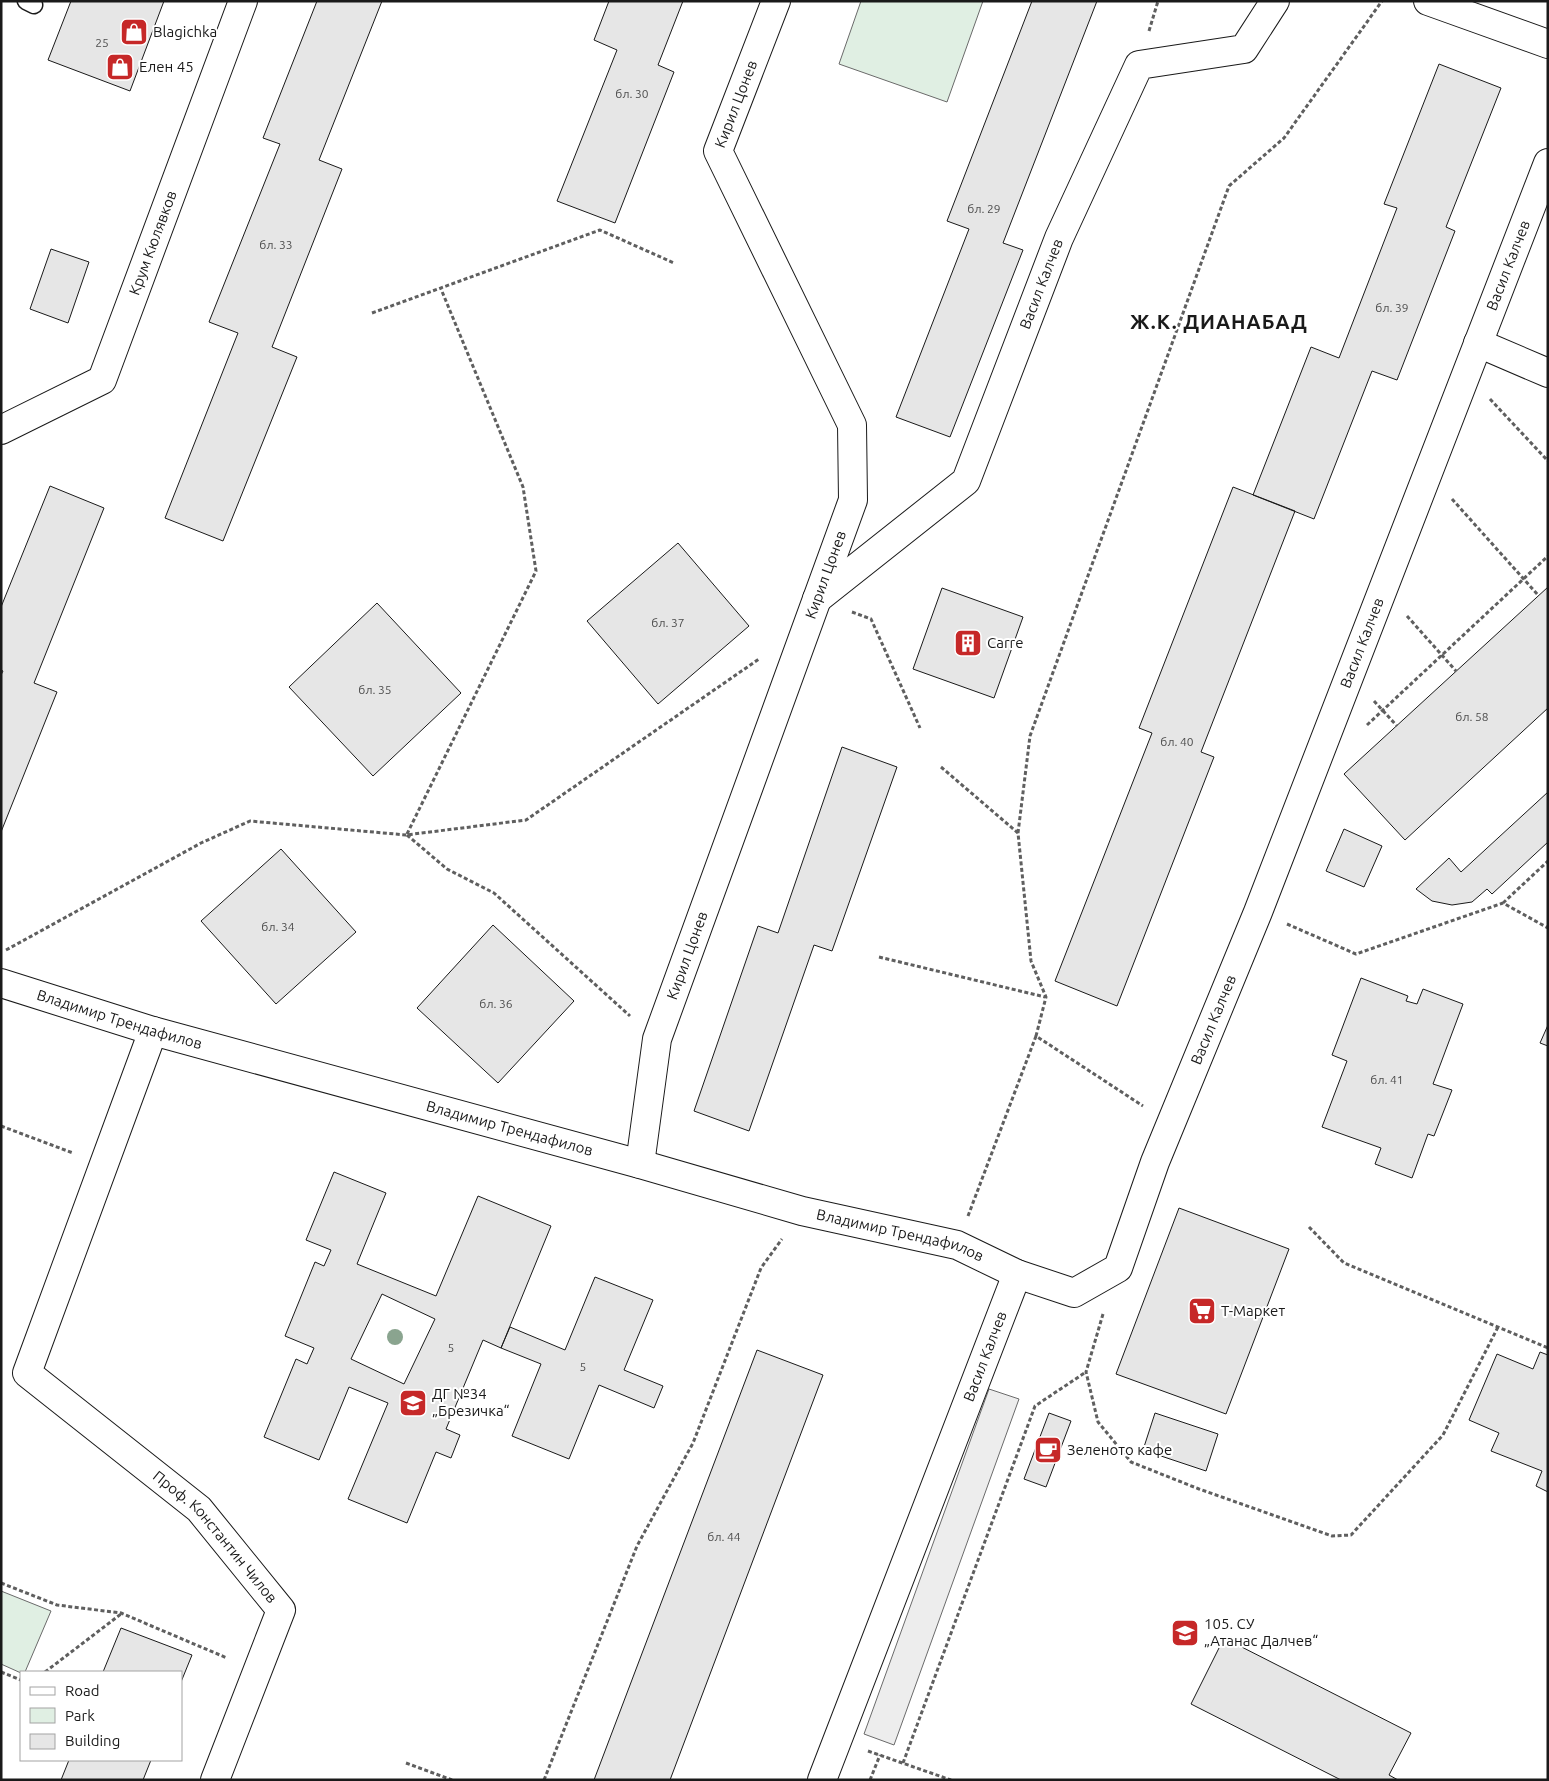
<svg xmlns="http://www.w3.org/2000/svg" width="1549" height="1781" font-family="Ubuntu,sans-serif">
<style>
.green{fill:#e0efe3;stroke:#6a6a6a}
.parking{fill:#ededed;stroke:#6a6a6a}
.building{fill:#e6e6e6;stroke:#1a1a1a;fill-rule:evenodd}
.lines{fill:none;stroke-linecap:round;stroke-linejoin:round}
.service-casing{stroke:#1a1a1a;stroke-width:19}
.minor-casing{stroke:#1a1a1a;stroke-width:30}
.path{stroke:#5f5f5f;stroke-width:3;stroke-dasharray:4 2.5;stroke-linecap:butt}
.service{stroke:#fff;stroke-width:16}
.minor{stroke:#fff;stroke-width:28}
.tree{fill:#8aa48f}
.labels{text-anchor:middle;stroke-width:4;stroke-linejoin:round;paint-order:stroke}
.number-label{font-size:12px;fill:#4d4d4d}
.poi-label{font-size:15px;fill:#1a1a1a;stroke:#fff;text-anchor:start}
.street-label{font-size:15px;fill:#1a1a1a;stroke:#fff}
.district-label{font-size:20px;font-weight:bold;letter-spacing:1px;fill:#1a1a1a;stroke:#fff}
</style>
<rect width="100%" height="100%" fill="#fff"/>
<!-- green -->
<path class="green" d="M861,1H983L947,102L839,64Z
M1,1591L51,1611L25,1672L21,1673L1,1664Z"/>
<!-- parking -->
<path class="parking" d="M989,1389L1019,1399L894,1745L864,1734Z"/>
<!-- building -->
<path class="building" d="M71,1H164L130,91L48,60Z
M317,1H382L319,160L342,169L272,347L297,357L223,541L165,518L238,333L209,322L280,144L263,138Z
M609,1H683L658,65L674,72L615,223L557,201L617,50L594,40Z
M1032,1H1097L1003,243L1023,250L950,437L896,417L969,229L947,221Z
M1439,64L1501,88L1446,227L1455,231L1397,380L1372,371L1314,519L1253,495L1311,347L1339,358L1397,208L1384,204Z
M51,249L89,262L68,323L30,309Z
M50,486L104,508L34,683L57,692L1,832V675L3,671L1,670V607Z
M1233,487L1295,511L1201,752L1214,757L1117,1006L1055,981L1152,733L1139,728Z
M678,543L749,626L658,704L587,621Z
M1548,587V708L1405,840L1344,774Z
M942,588L1023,617L994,698L913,669Z
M377,603L461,693L373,776L289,687Z
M842,747L897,767L832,951L814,945L749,1131L694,1111L758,926L778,933Z
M1548,792V842L1492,894L1487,889L1472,902L1452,905L1432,901L1416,889L1449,858L1461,872Z
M1344,829L1382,846L1364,887L1326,871Z
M281,849L356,932L276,1004L201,921Z
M493,925L574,1001L498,1083L417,1008Z
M1361,978L1408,996L1406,1001L1417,1004L1423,989L1463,1004L1433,1084L1452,1090L1434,1136L1428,1134L1412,1178L1375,1164L1381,1148L1322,1127L1347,1061L1332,1055Z
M1548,1025V1046L1540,1043Z
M334,1172L386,1193L357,1264L436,1296L478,1196L551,1226L501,1348L483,1340L446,1429L460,1435L451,1458L436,1452L407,1523L348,1499L388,1403L349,1387L319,1460L264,1437L296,1359L307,1364L314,1348L285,1336L315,1262L324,1266L331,1250L306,1240ZM382,1294L435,1319L404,1384L351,1359Z
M1179,1208L1289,1249L1226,1414L1116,1374Z
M595,1277L653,1300L624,1370L663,1386L654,1408L599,1385L569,1459L512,1436L541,1364L501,1348L510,1327L565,1350Z
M757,1350L823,1375L670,1780H594Z
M1540,1352L1548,1355V1492L1536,1486L1542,1471L1491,1451L1499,1433L1469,1420L1497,1354L1533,1369Z
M1049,1413L1071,1421L1046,1487L1024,1479Z
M1155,1413L1218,1434L1206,1471L1143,1450Z
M121,1628L192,1655L181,1682V1672H103Z
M1224,1638L1411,1733L1389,1775L1398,1780H1341L1191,1704Z
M69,1760H151L143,1780H61Z"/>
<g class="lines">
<!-- service casing -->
<g class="service-casing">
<path id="service" d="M26,1L34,5"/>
</g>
<!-- minor casing -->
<g class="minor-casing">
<g id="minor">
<path d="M1428,1L1548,44"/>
<path d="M1478,343L1548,373"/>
<path id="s1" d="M1,430L102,380L243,1"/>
<path id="s2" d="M817,599L966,481L1059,238L1139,65L1244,49L1275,1"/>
<path id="s3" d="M1,983L153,1031L640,1164L802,1211L957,1245L1017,1274L1074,1293L1118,1268L1155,1162L1258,912L1548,163"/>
<path id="s4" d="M153,1031L27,1373L199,1509L281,1610L215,1780"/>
<path id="s5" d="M640,1164L657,1039L853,500L852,425L718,151L776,1"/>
<path id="s6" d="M822,1780L1017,1274"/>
</g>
</g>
<!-- path -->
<path class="path" d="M1149,31L1158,1
M372,313L600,230L674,263
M1490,399L1548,461
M1452,499L1538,595
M852,612L871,619L920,728
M1407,616L1456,671
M1374,701L1397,726
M1367,725L1548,556
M941,767L1018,833L1031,961L1046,997L1036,1036L1143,1106
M1018,833L1030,736L1229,186L1284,138L1382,1
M407,834L536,571L523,487L441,289
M407,835L447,869L494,893L630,1016
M1503,903L1548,861
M1287,924L1356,954L1503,903L1548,928
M6,950L201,843L250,821L406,835L526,820L759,659
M879,957L1045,997
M1,1126L73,1153
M968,1216L1036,1036
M1309,1227L1344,1263L1548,1348
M1103,1314L1086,1372L1098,1422L1131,1462L1199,1489L1332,1536L1351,1535L1443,1435L1498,1327
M1,1583L57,1605L121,1613L227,1658
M1,1672L21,1680
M45,1672L121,1614
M868,1751L951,1780
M406,1763L452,1780
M903,1763L1035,1406L1086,1372
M544,1780L637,1546L693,1443L761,1268L782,1239
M870,1780L880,1755"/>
<!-- service -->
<use href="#service" class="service"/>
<!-- minor -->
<use href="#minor" class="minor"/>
</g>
<!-- trees -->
<circle class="tree" cx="395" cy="1337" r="8"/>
<!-- icons -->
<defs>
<g id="shop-square" transform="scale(1.4375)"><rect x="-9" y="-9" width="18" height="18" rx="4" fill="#c62828" stroke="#fff"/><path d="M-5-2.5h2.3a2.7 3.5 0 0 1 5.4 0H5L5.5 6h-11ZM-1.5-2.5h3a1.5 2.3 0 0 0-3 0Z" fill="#fff"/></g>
<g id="building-square" transform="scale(1.4375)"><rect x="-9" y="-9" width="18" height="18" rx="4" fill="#c62828" stroke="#fff"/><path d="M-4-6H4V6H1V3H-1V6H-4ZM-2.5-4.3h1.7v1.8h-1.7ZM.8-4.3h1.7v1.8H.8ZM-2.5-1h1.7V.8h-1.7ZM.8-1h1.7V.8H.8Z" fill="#fff"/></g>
<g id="supermarket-square" transform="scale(1.4375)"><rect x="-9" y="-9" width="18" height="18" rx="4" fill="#c62828" stroke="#fff"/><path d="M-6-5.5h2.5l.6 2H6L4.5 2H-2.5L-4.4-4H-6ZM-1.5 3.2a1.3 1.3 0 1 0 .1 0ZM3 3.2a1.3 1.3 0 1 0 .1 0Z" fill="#fff"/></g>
<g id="school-square" transform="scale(1.4375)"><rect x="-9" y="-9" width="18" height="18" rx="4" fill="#c62828" stroke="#fff"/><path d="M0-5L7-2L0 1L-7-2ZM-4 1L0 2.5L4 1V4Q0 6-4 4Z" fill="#fff"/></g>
<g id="cafe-square" transform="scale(1.4375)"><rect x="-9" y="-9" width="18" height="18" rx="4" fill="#c62828" stroke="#fff"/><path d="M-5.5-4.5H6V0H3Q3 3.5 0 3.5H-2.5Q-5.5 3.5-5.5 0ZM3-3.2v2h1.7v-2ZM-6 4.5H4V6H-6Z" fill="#fff"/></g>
</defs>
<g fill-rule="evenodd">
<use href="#shop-square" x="134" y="32"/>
<use href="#shop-square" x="120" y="67"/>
<use href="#building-square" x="968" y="643"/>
<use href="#supermarket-square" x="1202" y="1311"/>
<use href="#school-square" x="413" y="1403"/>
<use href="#cafe-square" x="1048" y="1450"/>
<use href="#school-square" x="1185" y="1633"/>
</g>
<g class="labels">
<!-- number labels -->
<g class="number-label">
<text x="102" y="47">25</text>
<text x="632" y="98">бл. 30</text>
<text x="984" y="213">бл. 29</text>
<text x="276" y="249">бл. 33</text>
<text x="1392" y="312">бл. 39</text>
<text x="668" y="627">бл. 37</text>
<text x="375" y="694">бл. 35</text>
<text x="1472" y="721">бл. 58</text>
<text x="1177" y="746">бл. 40</text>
<text x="278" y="931">бл. 34</text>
<text x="496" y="1008">бл. 36</text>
<text x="1387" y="1084">бл. 41</text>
<text x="451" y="1352">5</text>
<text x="583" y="1371">5</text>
<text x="724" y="1541">бл. 44</text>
</g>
<!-- poi labels -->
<g class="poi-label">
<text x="153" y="37">Blagichka</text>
<text x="139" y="72">Елен 45</text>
<text x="987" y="648">Carre</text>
<text x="1221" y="1316">Т-Маркет</text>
<text x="432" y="1399">ДГ №34<tspan x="432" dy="17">„Брезичка“</tspan></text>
<text x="1067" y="1455">Зеленото кафе</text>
<text x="1204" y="1629">105. СУ<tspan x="1204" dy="17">„Атанас Далчев“</tspan></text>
</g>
<!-- street labels -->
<g class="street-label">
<text dy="5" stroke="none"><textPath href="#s5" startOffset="1130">Кирил Цонев</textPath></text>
<text dy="5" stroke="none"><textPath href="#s1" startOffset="259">Крум Кюлявков</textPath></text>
<text dy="5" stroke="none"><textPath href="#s3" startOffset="2245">Васил Калчев</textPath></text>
<text dy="5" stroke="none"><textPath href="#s2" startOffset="401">Васил Калчев</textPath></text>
<text dy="5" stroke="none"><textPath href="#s5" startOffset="620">Кирил Цонев</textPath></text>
<text dy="5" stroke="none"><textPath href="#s3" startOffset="1840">Васил Калчев</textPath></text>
<text dy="5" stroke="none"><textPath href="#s5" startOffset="215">Кирил Цонев</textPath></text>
<text dy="5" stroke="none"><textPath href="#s3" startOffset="124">Владимир Трендафилов</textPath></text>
<text dy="5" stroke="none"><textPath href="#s3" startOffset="1435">Васил Калчев</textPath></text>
<text dy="5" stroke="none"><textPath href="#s3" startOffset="529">Владимир Трендафилов</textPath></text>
<text dy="5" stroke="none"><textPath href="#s3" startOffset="934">Владимир Трендафилов</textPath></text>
<text dy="5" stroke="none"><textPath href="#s6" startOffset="454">Васил Калчев</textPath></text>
<text dy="5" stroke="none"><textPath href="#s4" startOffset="615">Проф. Константин Чилов</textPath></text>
</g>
<!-- district labels -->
<g class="district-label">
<text x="1219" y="329">Ж.К. ДИАНАБАД</text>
</g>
</g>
<!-- border -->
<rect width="1549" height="1781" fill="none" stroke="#1a1a1a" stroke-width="5"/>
<!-- legend -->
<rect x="20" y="1671" width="162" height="90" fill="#ffffff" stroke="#a3a3a3"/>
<rect x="30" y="1687" width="25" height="8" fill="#ffffff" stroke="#a3a3a3"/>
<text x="65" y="1696" font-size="15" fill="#1a1a1a">Road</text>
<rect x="30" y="1708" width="25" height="15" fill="#e0efe3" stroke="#a3a3a3"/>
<text x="65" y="1721" font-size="15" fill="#1a1a1a">Park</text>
<rect x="30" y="1734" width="25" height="15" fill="#e6e6e6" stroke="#a3a3a3"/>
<text x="65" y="1746" font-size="15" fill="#1a1a1a">Building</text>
</svg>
